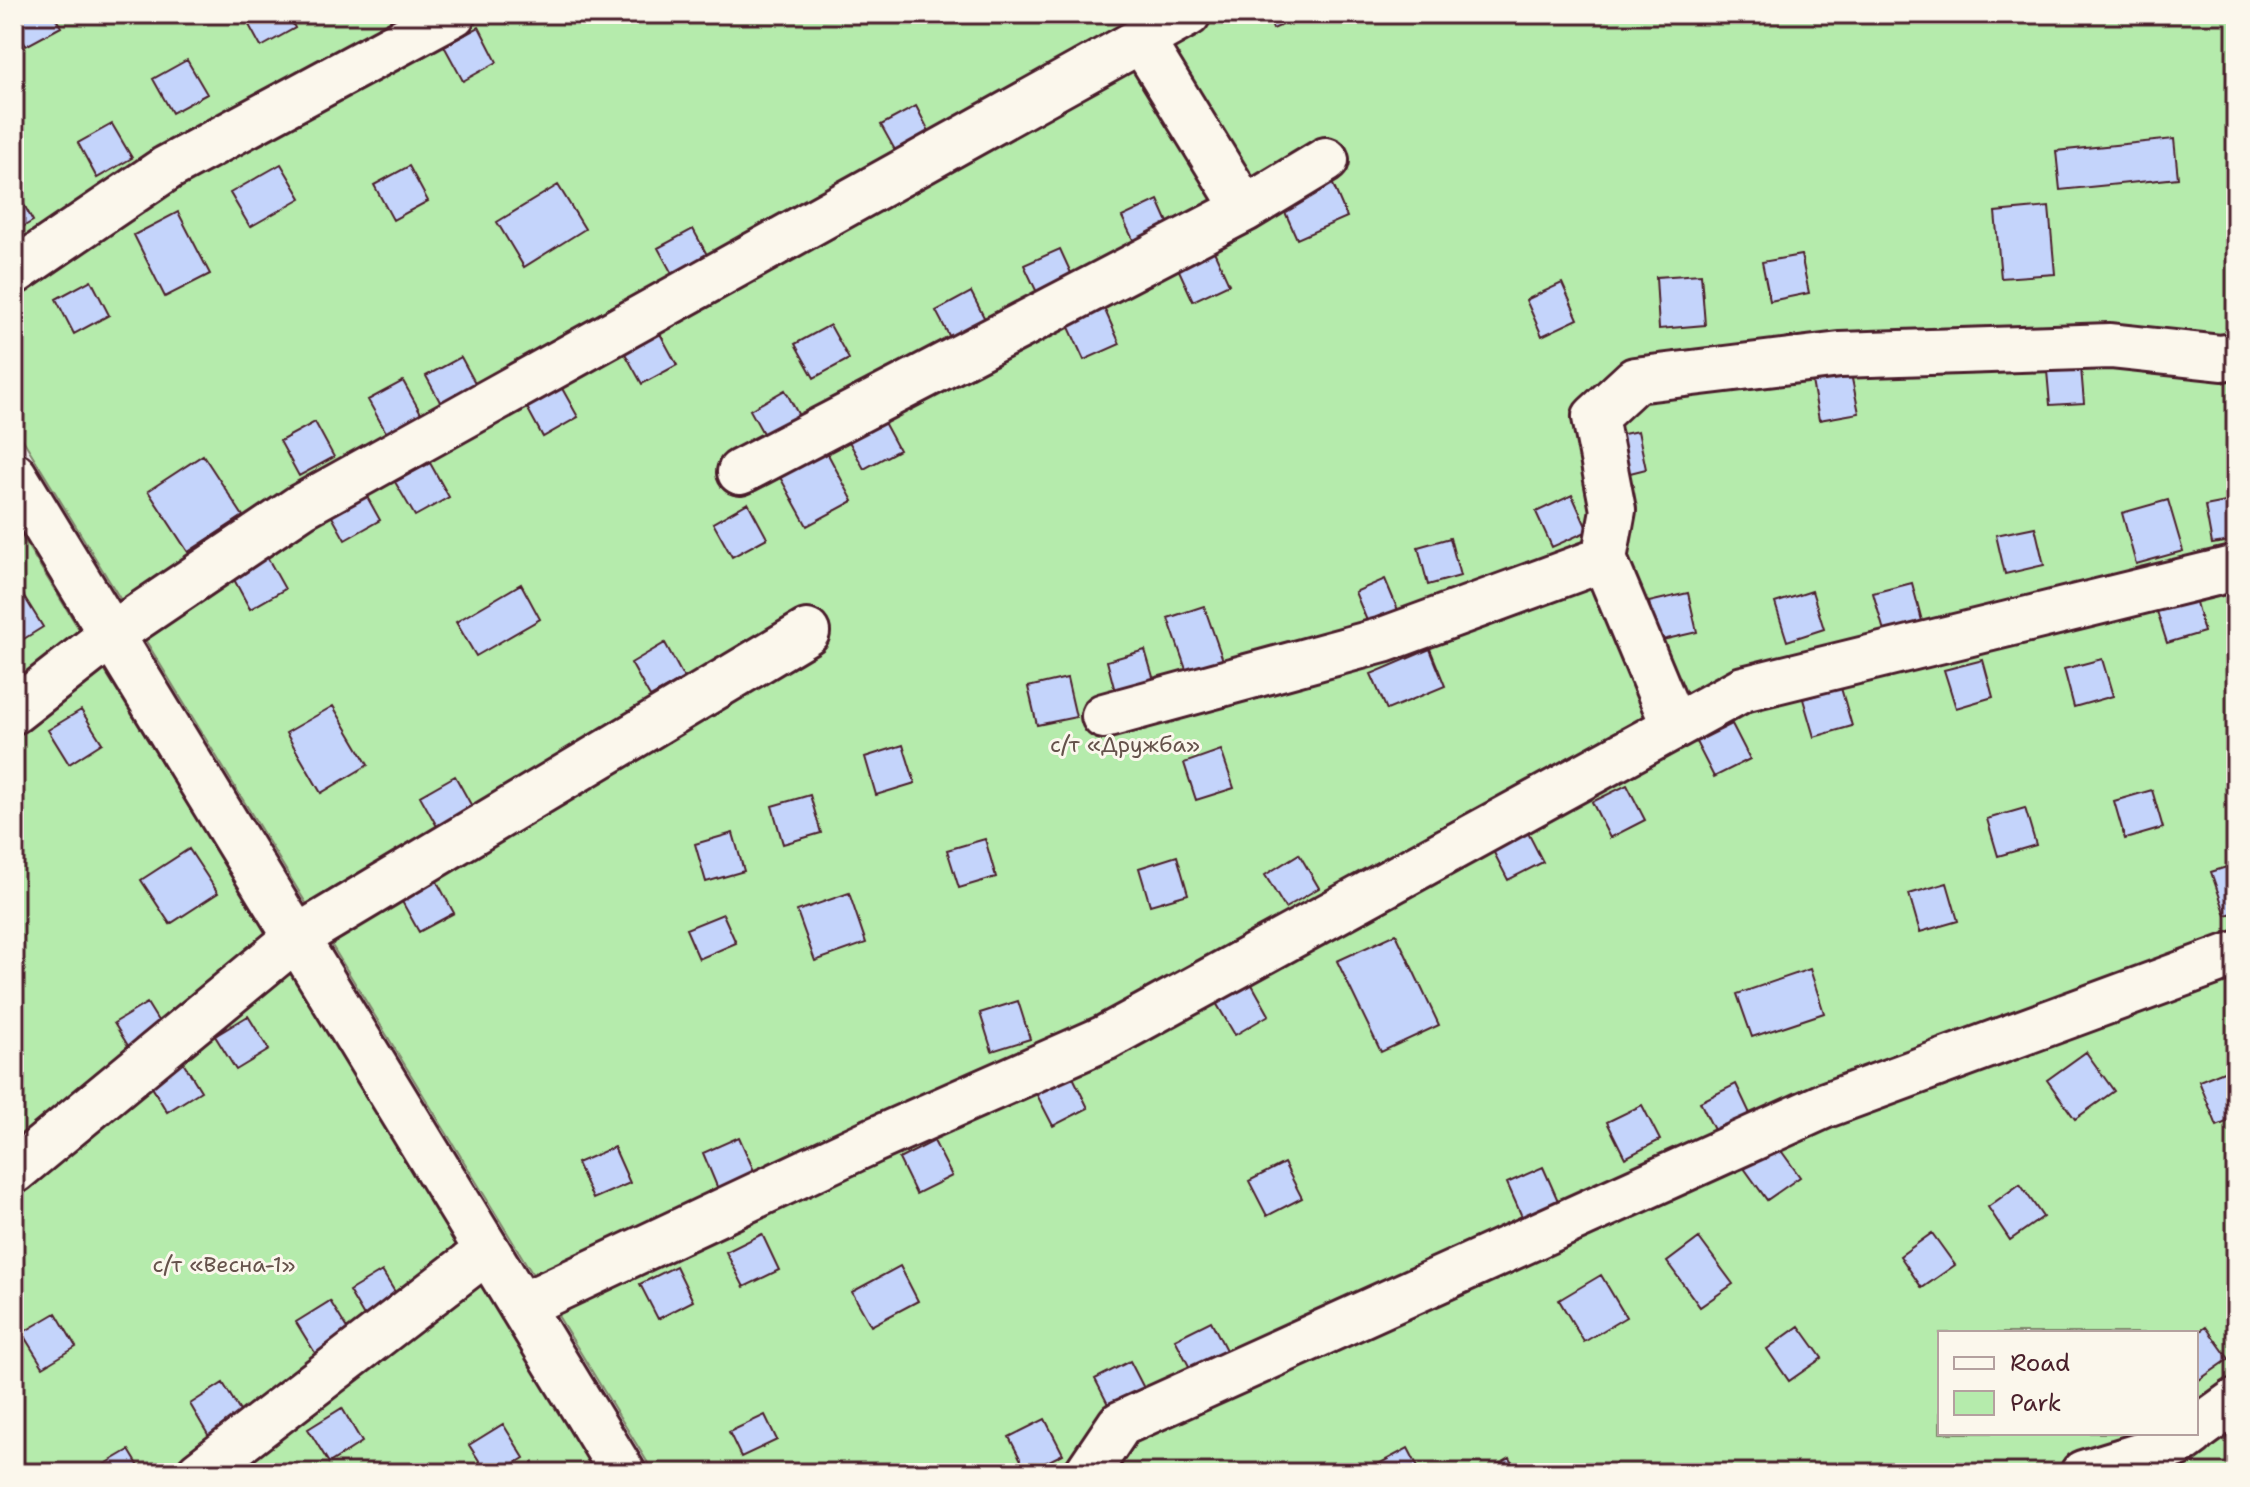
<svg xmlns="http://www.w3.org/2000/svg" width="2250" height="1487" font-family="'Shantell Sans',sans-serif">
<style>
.green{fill:#b5ebac;stroke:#80856c;stroke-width:2;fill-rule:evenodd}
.building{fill:#c4d4fb;stroke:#4a1f2b;stroke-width:2}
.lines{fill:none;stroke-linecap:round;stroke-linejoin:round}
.minor-casing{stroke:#4a1f2b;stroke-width:50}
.minor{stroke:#fbf7ec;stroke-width:44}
.labels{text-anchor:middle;stroke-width:6;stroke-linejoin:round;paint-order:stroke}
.park-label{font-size:22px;fill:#65524b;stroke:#fbf7ec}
</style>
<rect width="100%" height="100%" fill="#f0f0ef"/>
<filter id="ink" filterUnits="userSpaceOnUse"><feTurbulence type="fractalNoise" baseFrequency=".0125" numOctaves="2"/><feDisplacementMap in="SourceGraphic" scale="16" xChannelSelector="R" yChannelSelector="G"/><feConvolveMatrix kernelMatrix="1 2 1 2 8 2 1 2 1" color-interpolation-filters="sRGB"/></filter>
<g filter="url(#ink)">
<!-- green -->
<path class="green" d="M14,14H2236V1473H654L14,425ZM1940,1333H2196V1433H1940Z
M14,524L601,1473H14Z"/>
<!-- building -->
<path class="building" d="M14,14H53L61,27L26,46L14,25Z
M243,14H288L295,28L261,47Z
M1267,14H1309L1273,29Z
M479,27L497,62L463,81L444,46Z
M187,60L207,94L172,113L153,79Z
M916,106L934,141L900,159L881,125Z
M112,124L132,158L97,178L78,143Z
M2174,139L2178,178L2060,190L2056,151Z
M281,164L301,198L250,227L230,193Z
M409,166L428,201L393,220L374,185Z
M1331,180L1347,217L1297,239L1281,203Z
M558,185L585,229L524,267L497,222Z
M14,187L33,221L14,232Z
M1158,200L1174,236L1139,252L1122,217Z
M2049,207L2055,274L2001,278L1995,212Z
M178,212L210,274L165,297L134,235Z
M693,229L712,264L677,283L658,248Z
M1060,249L1076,284L1041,301L1024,265Z
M1213,249L1229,284L1193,301L1177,266Z
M1801,255L1809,293L1770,301L1762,262Z
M1701,274L1705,325L1659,329L1656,277Z
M91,280L109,315L74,334L56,299Z
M1562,283L1578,319L1542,336L1526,300Z
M971,292L989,327L954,345L936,311Z
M1104,308L1120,344L1084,360L1068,325Z
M830,325L849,359L814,378L795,344Z
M658,330L677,365L642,384L623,350Z
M461,357L480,392L445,411L426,376Z
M2081,368L2084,403L2050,405L2047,371Z
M1851,374L1859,413L1819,420L1812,381Z
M403,381L422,415L387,434L368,400Z
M559,383L578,417L543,437L524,402Z
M785,390L804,425L769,444L750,410Z
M880,415L899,450L864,469L845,434Z
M315,422L334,457L299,476L280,441Z
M1638,431L1646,469L1622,475L1614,436Z
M823,445L853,501L807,526L776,470Z
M203,455L243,516L188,552L148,491Z
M430,463L449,497L415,516L395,482Z
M361,486L380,520L345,540L326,506Z
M1572,495L1588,531L1552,547L1536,512Z
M2168,500L2183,551L2136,564L2122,513Z
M2236,500V540L2212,544L2205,506Z
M748,503L767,538L732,557L713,523Z
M2035,527L2044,565L2005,574L1996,535Z
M1450,538L1460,576L1428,585L1418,547Z
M266,555L285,589L250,609L231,574Z
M1385,579L1400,615L1370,628L1355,592Z
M1912,583L1922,621L1884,631L1873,593Z
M521,584L540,619L476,656L456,622Z
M1812,591L1824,629L1787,641L1775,603Z
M2236,592V632L2235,633L2227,594Z
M22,593L43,627L14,645V598Z
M1688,593L1697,632L1658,641L1649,602Z
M2194,595L2204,632L2167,643L2155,605Z
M1204,606L1225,666L1189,678L1168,618Z
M665,643L684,678L650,697L631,663Z
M1430,649L1445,686L1387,710L1371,674Z
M1145,650L1156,687L1117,699L1107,661Z
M2102,659L2113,696L2074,707L2064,669Z
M1983,660L1993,697L1956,708L1944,670Z
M1067,678L1076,717L1037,725L1028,687Z
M1841,688L1852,726L1814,737L1803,699Z
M333,706L368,765L321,793L286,733Z
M81,710L102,743L69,764L48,730Z
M1732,724L1750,759L1714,777L1696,742Z
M903,745L915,783L876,795L865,757Z
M1221,750L1234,788L1196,800L1184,763Z
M455,776L474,810L439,830L420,796Z
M1627,785L1645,820L1610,838L1592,802Z
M2152,790L2163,828L2125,839L2114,801Z
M810,795L821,833L783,844L772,806Z
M2025,808L2036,845L1998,856L1987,819Z
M1525,827L1543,862L1508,880L1490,845Z
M733,833L744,871L706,882L695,844Z
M985,839L996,877L959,888L947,850Z
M189,849L218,893L170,924L141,880Z
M1299,854L1319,888L1285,908L1265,875Z
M1177,856L1188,894L1150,905L1139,868Z
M2236,864V912L2226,915L2211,872Z
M435,878L454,913L419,932L400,898Z
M1947,883L1958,921L1920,932L1909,894Z
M849,893L866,943L815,961L797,911Z
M723,914L736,943L699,959L686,929Z
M1396,934L1439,1025L1381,1052L1337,961Z
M1810,969L1824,1013L1752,1037L1737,994Z
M1250,981L1269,1015L1235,1035L1215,1001Z
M1018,1001L1030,1039L992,1051L980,1013Z
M147,1003L168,1037L135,1057L114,1023Z
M248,1016L269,1050L236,1070L215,1036Z
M2086,1052L2114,1091L2075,1119L2047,1080Z
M180,1057L201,1091L167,1112L146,1077Z
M2236,1066V1118L2217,1126L2199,1081Z
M1071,1073L1088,1108L1053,1126L1035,1091Z
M1736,1084L1753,1120L1718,1138L1700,1102Z
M1642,1105L1660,1140L1625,1158L1607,1122Z
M739,1137L755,1173L718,1189L703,1153Z
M934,1141L952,1176L916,1194L899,1159Z
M1777,1145L1800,1177L1767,1200L1744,1168Z
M614,1147L630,1183L593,1199L577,1163Z
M1284,1163L1302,1198L1267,1216L1249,1181Z
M1543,1167L1559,1203L1523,1219L1507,1183Z
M2020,1184L2043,1217L2010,1240L1988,1207Z
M1932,1233L1955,1265L1922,1288L1900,1256Z
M762,1234L779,1270L744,1287L726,1252Z
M1699,1238L1733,1284L1700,1307L1667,1262Z
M676,1266L693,1301L658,1319L640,1284Z
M900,1266L918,1301L871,1326L852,1292Z
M382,1271L403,1305L369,1325L349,1291Z
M1601,1275L1626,1317L1584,1342L1559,1300Z
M330,1301L351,1335L317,1356L296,1322Z
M56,1313L76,1347L43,1367L22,1333Z
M1211,1321L1229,1356L1193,1374L1175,1339Z
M1799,1326L1822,1358L1789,1381L1767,1349Z
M2206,1327L2229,1359L2196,1382V1334Z
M1130,1361L1148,1396L1113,1414L1095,1379Z
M223,1383L244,1418L210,1438L190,1404Z
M342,1408L362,1442L329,1463L308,1429Z
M765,1415L777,1440L741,1457L729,1432Z
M1045,1419L1063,1454L1027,1472L1009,1437Z
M503,1424L524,1458L499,1473H487L469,1445Z
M1408,1448L1421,1473H1376L1373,1467Z
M129,1450L143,1473H97L95,1470Z
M1510,1458L1518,1473H1484Z"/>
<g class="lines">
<!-- minor casing -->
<g class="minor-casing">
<path id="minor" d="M1142,41L1245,209
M14,272L167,168L453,14
M740,472L1245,209L1326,160
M14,475L623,1473
M14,711L111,635L302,506L1188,14
M1104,716L1383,640L1604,559
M1673,724L1604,559L1613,510L1595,417L1635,380L1840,355L2110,346L2222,358L2236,355
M14,1171L296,938L807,632
M521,1306L872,1141L1105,1038L1743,689L2236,568
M2196,1430L2236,1401
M199,1473L487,1251
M1087,1473L1120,1424L1826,1105L2236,954
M2083,1473L2178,1444L2193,1433"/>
</g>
<!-- minor -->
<use href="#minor" class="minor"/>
</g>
</g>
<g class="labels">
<!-- park labels -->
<g class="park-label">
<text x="1125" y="752">с/т «Дружба»</text>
<text x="224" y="1272">с/т «Весна-1»</text>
</g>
</g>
<!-- margin -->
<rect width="2250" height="1487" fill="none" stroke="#fbf7ec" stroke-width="48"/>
<rect x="24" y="24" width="2202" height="1439" fill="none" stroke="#4a1f2b" stroke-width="3" filter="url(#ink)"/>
<!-- legend -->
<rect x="1938" y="1331" width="260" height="104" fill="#fbf7ec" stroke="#b4a19f" stroke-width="2"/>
<rect x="1954" y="1357" width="40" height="12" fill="#fbf7ec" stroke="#b4a19f" stroke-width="2"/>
<text x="2010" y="1371" font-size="24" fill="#4a1f2b">Road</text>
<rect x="1954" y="1391" width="40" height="24" fill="#b5ebac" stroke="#b4a19f" stroke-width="2"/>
<text x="2010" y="1411" font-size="24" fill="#4a1f2b">Park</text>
</svg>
